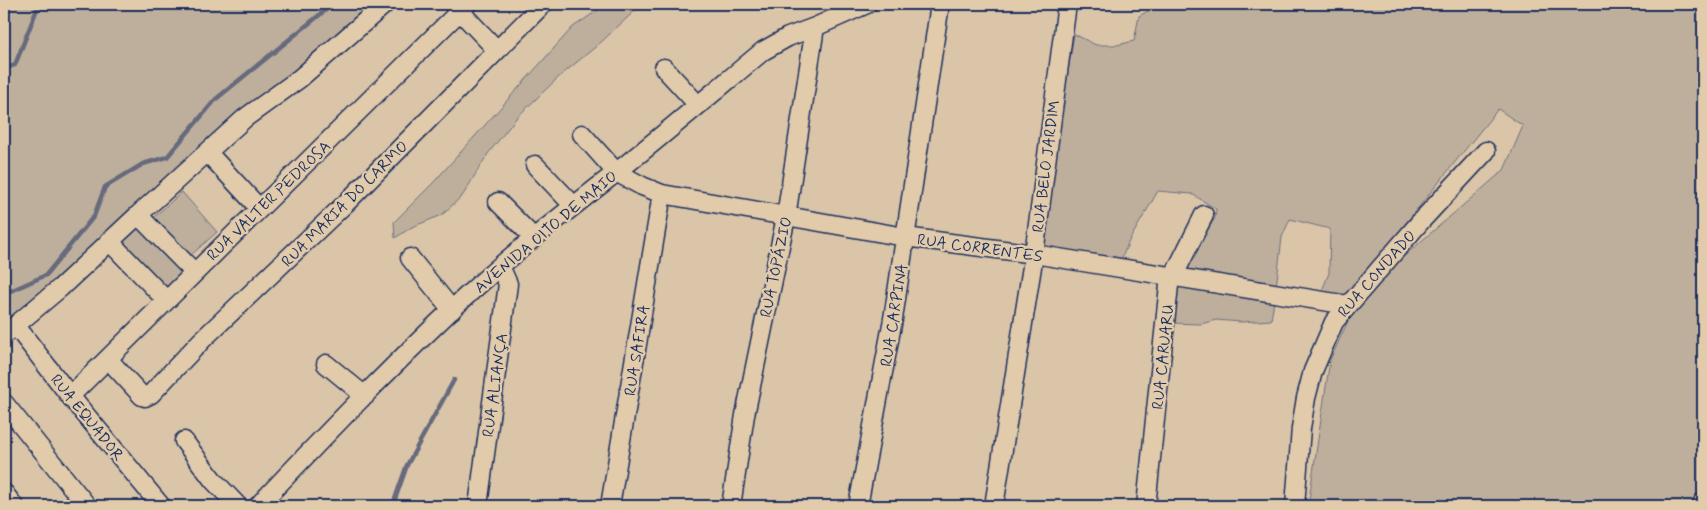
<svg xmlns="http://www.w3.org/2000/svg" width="1707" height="510" font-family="Mynerve,sans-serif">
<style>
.green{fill:#beaf9d;stroke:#6c6f7e}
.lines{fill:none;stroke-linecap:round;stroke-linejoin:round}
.stream{stroke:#666a7b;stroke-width:4.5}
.minor-casing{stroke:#1b2f5e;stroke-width:21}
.minor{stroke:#e2cbab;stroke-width:18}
.labels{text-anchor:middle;stroke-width:4.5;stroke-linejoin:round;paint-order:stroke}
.street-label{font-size:16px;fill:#1b2f5e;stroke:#e2cbab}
</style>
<rect width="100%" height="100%" fill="#dac5a8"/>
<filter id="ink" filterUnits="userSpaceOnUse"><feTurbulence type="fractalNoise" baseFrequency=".02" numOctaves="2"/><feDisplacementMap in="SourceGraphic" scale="10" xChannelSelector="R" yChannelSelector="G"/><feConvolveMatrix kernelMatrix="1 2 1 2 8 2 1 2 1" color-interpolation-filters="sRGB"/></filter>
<g filter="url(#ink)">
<!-- green -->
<path class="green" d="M4,4H373L48,289L4,326Z
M607,4H642L599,44L560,76L517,117L487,155L463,195L442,215L412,227L395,238L394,222L433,183L573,27Z
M1161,4H1703V506H1308L1330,360L1354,308L1381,276L1504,170L1523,126L1498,109L1346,297L1321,293L1329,273L1330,229L1290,219L1282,237L1276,288L1271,320L1241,322L1216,320L1201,324L1169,323L1174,285L1215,218L1216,209L1192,194L1158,191L1129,241L1121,260L1040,249L1074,34L1096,45H1117L1134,41L1139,16Z
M182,192L217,232L190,256L154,217Z
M138,225L184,270L165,289L119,243Z"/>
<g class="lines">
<!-- stream -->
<path class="stream" d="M4,69L15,65L39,4
M4,294L46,275L94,216L105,187L143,164L167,157L216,99L333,4
M394,506V502L407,465L454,380"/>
<!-- minor casing -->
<g class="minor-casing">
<path id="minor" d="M453,4L497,50
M664,68L698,105
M582,134L616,172L642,186L662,194L905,237L1034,254L1348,305
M208,153L259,208
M535,165L573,205
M498,202L534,238
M138,215L245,118L299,79L385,4
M109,241L166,300
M410,258L452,310
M16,326L70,396L161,506
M4,335L60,288L138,215L194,272
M108,359L142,396L145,397L151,394L202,340L346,203L543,4
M326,364L365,396
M70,396L467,4
M4,403L87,506
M184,441L213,480L238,506
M4,493L14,506
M258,506C328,432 399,358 474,289C520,247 569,210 618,171C667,132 715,91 763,51L788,37L815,27L867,4
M478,506L508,284L500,266
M610,506L662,194
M731,506L745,415L786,217L815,27
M858,506L893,319L940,4
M994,506L1034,254L1067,4
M1146,506L1169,285L1204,215
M1295,506L1301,428L1306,398L1313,371L1334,322L1421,221L1486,151
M1701,506L1703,502"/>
</g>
<!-- minor -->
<use href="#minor" class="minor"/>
</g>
</g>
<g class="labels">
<!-- street labels -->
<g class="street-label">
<text transform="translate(1045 166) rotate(-83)" y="6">RUA BELO JARDIM</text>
<text transform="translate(268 200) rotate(-44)" y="6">RUA VALTER PEDROSA</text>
<text transform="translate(344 203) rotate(-45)" y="6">RUA MARIA DO CARMO</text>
<text transform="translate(545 231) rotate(-40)" y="6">AVENIDA OITO DE MAIO</text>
<text transform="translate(980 247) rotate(8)" y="6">RUA CORRENTES</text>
<text transform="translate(775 267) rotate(-78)" y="6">RUA TOPÁZIO</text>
<text transform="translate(1376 273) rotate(-49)" y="6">RUA CONDADO</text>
<text transform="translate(893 315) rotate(-81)" y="6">RUA CARPINA</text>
<text transform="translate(636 350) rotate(-81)" y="6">RUA SAFIRA</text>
<text transform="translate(1162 357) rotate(-84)" y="6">RUA CARUARU</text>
<text transform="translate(494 385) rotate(-82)" y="6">RUA ALIANÇA</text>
<text transform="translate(88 417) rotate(51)" y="6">RUA EQUADOR</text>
</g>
</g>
<!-- margin -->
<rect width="1707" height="510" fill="none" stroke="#e2cbab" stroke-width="20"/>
<rect x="10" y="10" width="1687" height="490" fill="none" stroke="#1b2f5e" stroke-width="2" filter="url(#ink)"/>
</svg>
